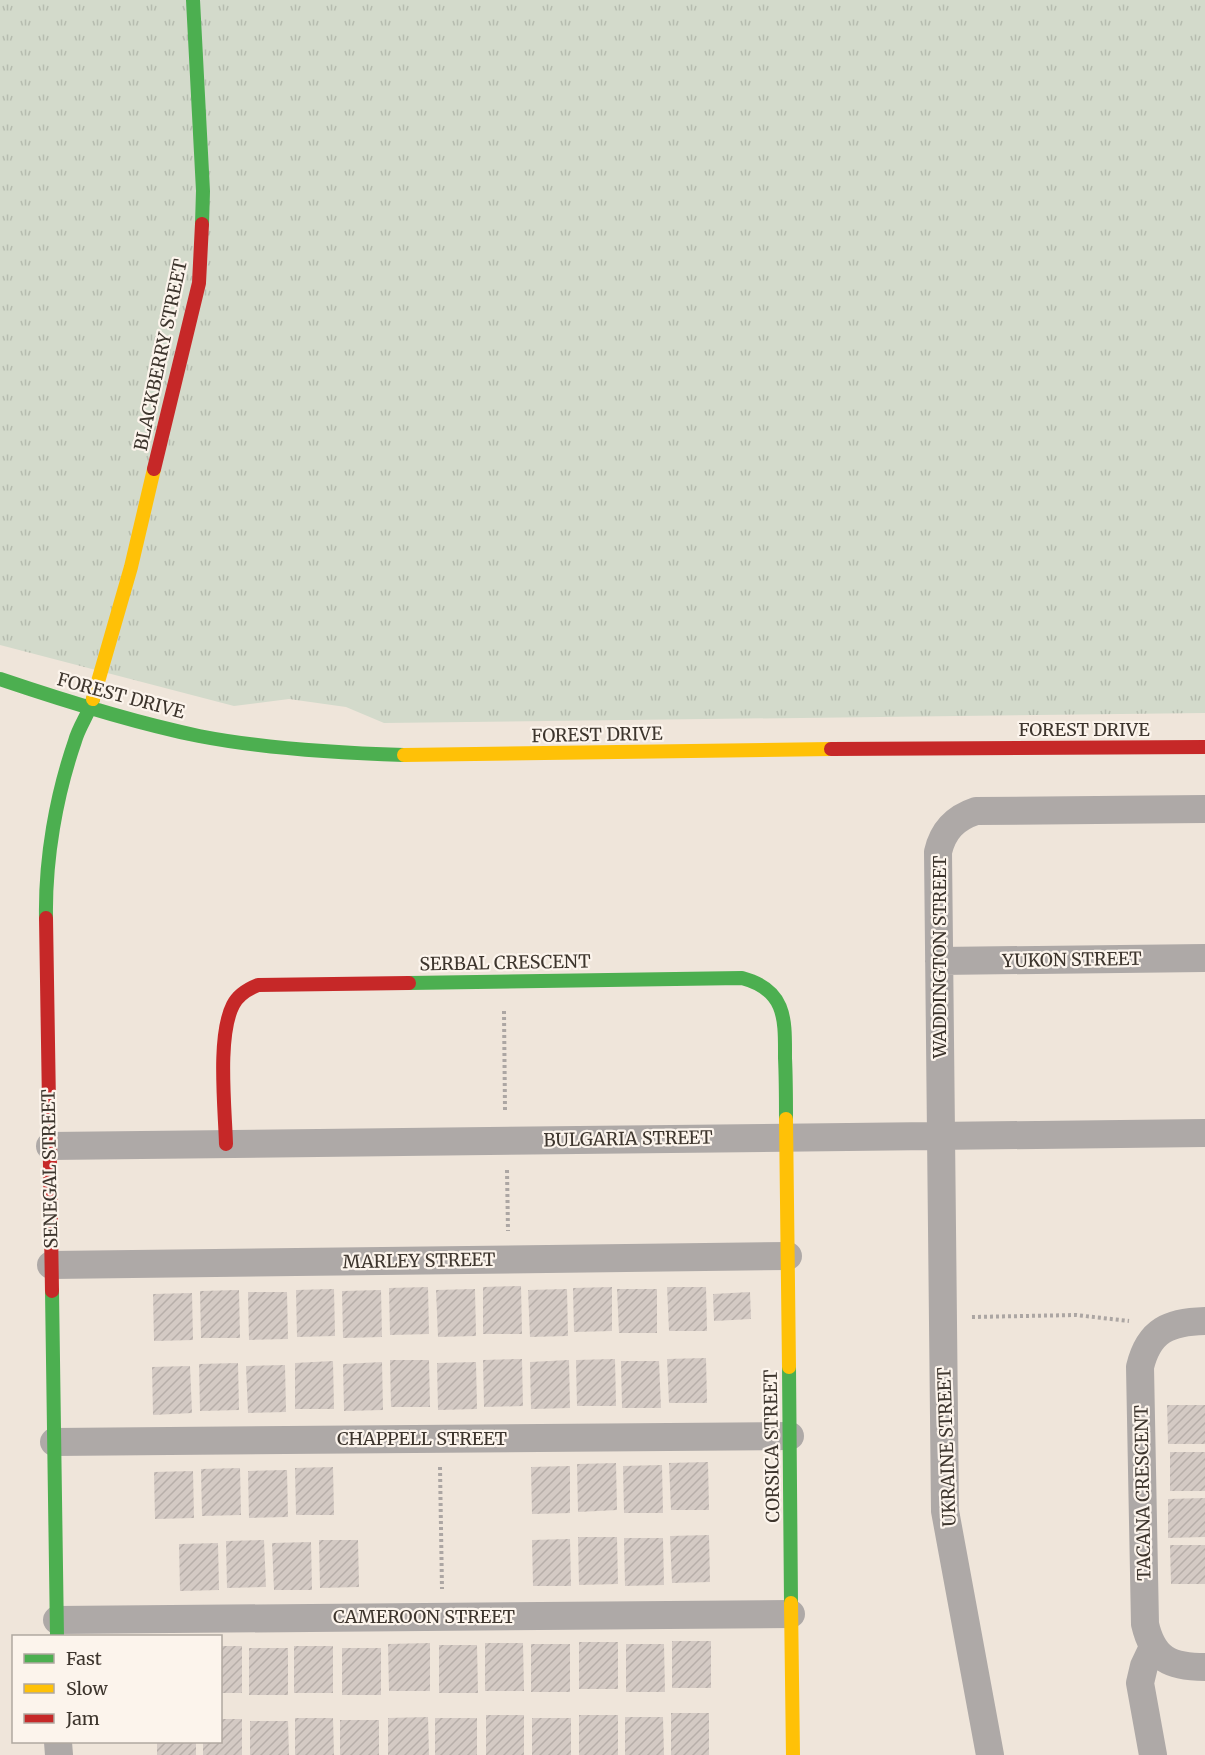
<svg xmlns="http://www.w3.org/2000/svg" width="1205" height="1755" font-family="Merriweather,serif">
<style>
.grass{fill:url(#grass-tufts)}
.building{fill:url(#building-hatch)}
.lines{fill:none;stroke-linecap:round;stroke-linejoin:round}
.path{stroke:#aca6a3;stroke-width:4;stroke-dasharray:3 3;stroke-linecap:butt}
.street{stroke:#aea9a7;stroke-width:28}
.fast{stroke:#4caf50;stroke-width:14}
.slow{stroke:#ffc107;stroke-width:14}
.jam{stroke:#c62828;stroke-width:14}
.labels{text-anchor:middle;stroke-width:4.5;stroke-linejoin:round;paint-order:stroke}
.street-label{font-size:18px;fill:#3d352d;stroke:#fcf4ec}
</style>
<defs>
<pattern id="grass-tufts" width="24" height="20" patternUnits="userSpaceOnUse" patternTransform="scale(1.5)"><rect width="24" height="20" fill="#d3dacb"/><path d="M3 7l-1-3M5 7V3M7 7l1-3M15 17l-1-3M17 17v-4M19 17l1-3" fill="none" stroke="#b6bcaf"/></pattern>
<pattern id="building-hatch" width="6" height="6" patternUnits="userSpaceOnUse" patternTransform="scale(1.5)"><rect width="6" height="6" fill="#d4cac4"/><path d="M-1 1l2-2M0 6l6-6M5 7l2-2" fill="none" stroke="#b7aea9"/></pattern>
</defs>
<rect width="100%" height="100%" fill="#efe5da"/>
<!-- grass -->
<path class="grass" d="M0,0H1205V713L384,723L346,707L289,699L234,706L0,645Z"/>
<!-- building -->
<path class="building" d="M521,1286L522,1334H483V1287Z
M428,1287L429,1334L390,1335L389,1288Z
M612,1287V1331L574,1332L573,1288Z
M667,1287H706L707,1331H669Z
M334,1289L335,1336L297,1337L296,1290Z
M475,1289L476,1336L438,1337L436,1290Z
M567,1289L568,1336L530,1337L528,1290Z
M617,1289H657V1333H619Z
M239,1290L240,1338H201L200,1291Z
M381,1290L382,1337L343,1338L342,1291Z
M248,1292H287L288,1339L249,1340Z
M750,1292L751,1319L714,1321L713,1294Z
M192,1293L193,1340L154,1341L153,1294Z
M706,1358L707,1403H669L667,1359Z
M522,1359L523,1406L484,1407L483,1360Z
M615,1359L616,1406H577L576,1360Z
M390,1360H429L430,1407H391Z
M569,1360L570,1408L531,1409L530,1362Z
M333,1361L334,1409H295V1363Z
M621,1361H659L661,1408H622Z
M382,1362L383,1410L344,1411L343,1364Z
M476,1362L477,1409L438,1410L437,1363Z
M238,1363L239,1410L200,1411L199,1364Z
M285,1365L286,1412L248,1413L246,1366Z
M190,1366L192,1413L153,1415L152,1367Z
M1167,1405H1205V1444H1168Z
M1170,1452H1205V1491H1170Z
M708,1462L709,1510H671L669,1463Z
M616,1463L617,1510L578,1512L577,1464Z
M662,1465L663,1513H624L623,1466Z
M570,1466V1513L532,1514L531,1467Z
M333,1467L334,1515H296L295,1468Z
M240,1468L241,1515L202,1516L201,1469Z
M287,1470L288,1517L249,1518L248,1471Z
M193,1471L194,1518L155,1519L154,1472Z
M1205,1498V1537L1168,1538V1499Z
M709,1535L710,1582L672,1583L670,1536Z
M578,1537H617L618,1584L579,1585Z
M624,1538H663L664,1585L625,1586Z
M570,1539L571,1586H533L532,1540Z
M264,1540L266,1587L227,1588L226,1541Z
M319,1540H358L359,1587L320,1588Z
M311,1542L312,1590H274L272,1543Z
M218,1543L219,1590L180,1591L179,1544Z
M1170,1545H1205V1584H1171Z
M672,1641H711V1688H672Z
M579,1642H618V1689H579Z
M430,1643V1691H389L388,1644Z
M485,1643H523L524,1691H485Z
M531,1644H570V1692H531Z
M626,1644H664L665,1692H626Z
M439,1645H477L478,1693H439Z
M220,1646H242V1693H220Z
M294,1646H333V1693H294Z
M249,1648H288V1695H249Z
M342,1648H381V1695H342Z
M671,1713H709V1755H671Z
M486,1715H524V1755H486Z
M579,1715H618V1755H579Z
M428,1717L429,1755H388V1718Z
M625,1717H663L664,1755H625Z
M295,1718H333L334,1755H295Z
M435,1718H477V1755H435Z
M532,1718H571V1755H532Z
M220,1719H242V1755H203V1742H220Z
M340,1720H379V1755H340Z
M250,1721H288L289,1755H250Z
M157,1742H196V1755H157Z"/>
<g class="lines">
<!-- path -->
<path class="path" d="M504,1011L505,1110
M507,1170L508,1231
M972,1317L1076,1315L1129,1321
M440,1467L442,1589"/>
<!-- street -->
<path class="street" d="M939,961L1205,958
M50,1146L1205,1133
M51,1265L788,1256
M1205,1321C1169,1322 1149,1330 1140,1367L1145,1624C1153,1659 1170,1667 1205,1667
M54,1442L790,1436
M57,1620L791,1614
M58,1742L59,1755
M990,1755L945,1511L938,852C943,830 955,818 976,811L1205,809
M1153,1755L1140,1683L1144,1666L1153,1647"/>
<!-- fast -->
<path class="fast" d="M193,0L203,191L202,224
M0,679C65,701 131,722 199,736C266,749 336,753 404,755
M46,918C45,859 56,796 75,741C79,726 89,714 93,699
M409,983L742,978C787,990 785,1020 785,1058C786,1079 786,1099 786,1119
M52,1291L57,1636
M789,1367L791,1603"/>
<!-- slow -->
<path class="slow" d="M93,699L131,567L154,469
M404,755L831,749
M786,1119L789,1367
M791,1603L793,1755"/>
<!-- jam -->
<path class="jam" d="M154,469L199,283L202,224
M831,749L1205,747
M46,918L52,1291
M226,1144C225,1108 217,1036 233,1005C238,995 248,989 258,985L409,983"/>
</g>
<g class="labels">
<!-- street labels -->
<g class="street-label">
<text transform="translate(161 355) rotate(-78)" y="6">BLACKBERRY STREET</text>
<text transform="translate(121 696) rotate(15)" y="6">FOREST DRIVE</text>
<text x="1084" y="736">FOREST DRIVE</text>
<text transform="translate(597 735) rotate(-1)" y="6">FOREST DRIVE</text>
<text transform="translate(940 957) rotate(-90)" y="6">WADDINGTON STREET</text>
<text transform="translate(1072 960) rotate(-1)" y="6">YUKON STREET</text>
<text transform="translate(505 963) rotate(-1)" y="6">SERBAL CRESCENT</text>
<text transform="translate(628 1139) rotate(-1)" y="6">BULGARIA STREET</text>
<text transform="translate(50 1169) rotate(-91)" y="6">SENEGAL STREET</text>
<text transform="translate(419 1261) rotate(-1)" y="6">MARLEY STREET</text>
<text x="422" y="1445">CHAPPELL STREET</text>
<text transform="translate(772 1446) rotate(-91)" y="6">CORSICA STREET</text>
<text transform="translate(947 1447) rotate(-92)" y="6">UKRAINE STREET</text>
<text transform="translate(1143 1493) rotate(-91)" y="6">TACANA CRESCENT</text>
<text x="424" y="1623">CAMEROON STREET</text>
</g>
</g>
<!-- legend -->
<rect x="12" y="1635" width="210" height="108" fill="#fcf4ec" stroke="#b0a8a0" stroke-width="1.5"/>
<rect x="24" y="1654" width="30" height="9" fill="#4caf50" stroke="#b0a8a0" stroke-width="1.5"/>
<text x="66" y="1665" font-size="18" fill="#3d352d">Fast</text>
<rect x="24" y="1684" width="30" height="9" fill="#ffc107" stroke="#b0a8a0" stroke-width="1.5"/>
<text x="66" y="1695" font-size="18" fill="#3d352d">Slow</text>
<rect x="24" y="1714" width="30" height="9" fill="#c62828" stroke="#b0a8a0" stroke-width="1.5"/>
<text x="66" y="1725" font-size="18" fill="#3d352d">Jam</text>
</svg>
